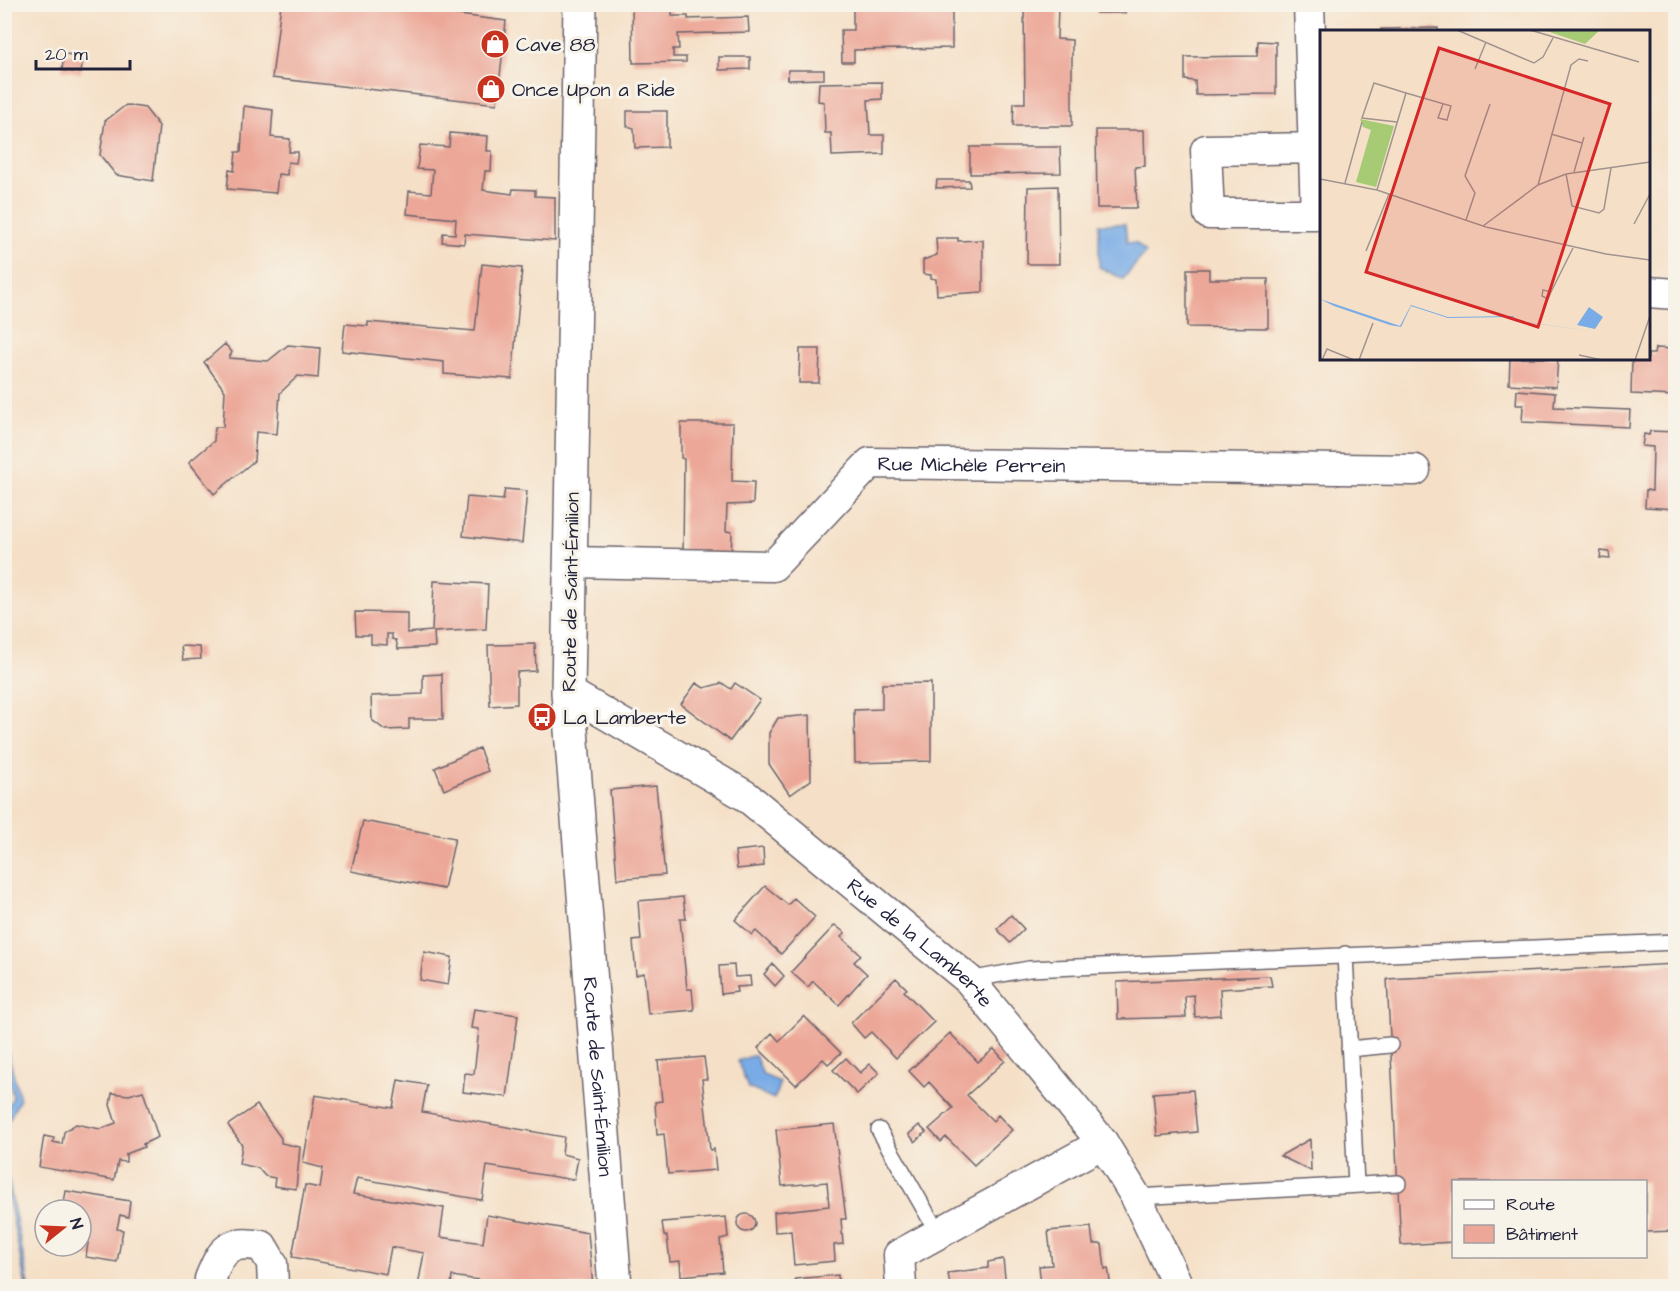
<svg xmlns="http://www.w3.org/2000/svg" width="1680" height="1291" font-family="'Architects Daughter',sans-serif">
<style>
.water{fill:#79ace6;stroke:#4e6790;stroke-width:1.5}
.building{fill:#eca798}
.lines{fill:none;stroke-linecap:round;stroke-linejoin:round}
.lane-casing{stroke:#6c646c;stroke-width:18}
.street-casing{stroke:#6c646c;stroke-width:33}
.secondary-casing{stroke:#6c646c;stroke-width:36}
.lane{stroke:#fff;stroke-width:15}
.street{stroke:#fff;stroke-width:30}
.secondary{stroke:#fff;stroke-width:33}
.labels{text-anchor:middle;stroke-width:6;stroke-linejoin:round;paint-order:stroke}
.poi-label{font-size:20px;fill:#22223b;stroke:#f7f3e8;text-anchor:start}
.street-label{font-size:20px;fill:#22223b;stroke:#f7f3e8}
.inset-road{fill:none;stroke:#a1948f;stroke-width:1.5}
.view{fill:#d62828;fill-opacity:0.15;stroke:#d62828;stroke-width:3}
.inset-edge{fill:none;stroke:#22223b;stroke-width:3}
</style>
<rect width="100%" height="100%" fill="#f7f3e8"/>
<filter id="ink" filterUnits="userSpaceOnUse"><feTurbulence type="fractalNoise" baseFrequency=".0167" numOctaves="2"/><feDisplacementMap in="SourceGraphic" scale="12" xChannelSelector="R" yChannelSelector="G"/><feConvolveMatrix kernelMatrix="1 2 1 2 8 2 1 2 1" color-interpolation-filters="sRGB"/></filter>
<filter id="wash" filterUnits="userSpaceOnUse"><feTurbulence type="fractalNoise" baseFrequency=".008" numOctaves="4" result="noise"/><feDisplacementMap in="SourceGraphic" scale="24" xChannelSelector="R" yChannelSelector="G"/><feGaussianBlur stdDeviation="1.35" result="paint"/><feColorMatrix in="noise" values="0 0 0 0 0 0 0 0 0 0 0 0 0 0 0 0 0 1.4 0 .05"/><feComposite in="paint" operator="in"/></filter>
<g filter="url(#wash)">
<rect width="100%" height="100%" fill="#f5e0c7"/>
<!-- water -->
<path class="water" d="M1099,224H1125L1127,242L1136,243L1146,252L1123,279L1099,267Z
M5,1042L20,1099L5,1127V1112L13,1097L5,1062Z
M755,1055L763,1075L780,1082L774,1099L748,1088L738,1061Z
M5,1163L29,1286H26L5,1181Z"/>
<g id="blocks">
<!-- building -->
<path class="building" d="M281,4H373L506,21L497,104L272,78Z
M853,4H952V48L854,50V62H842L841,30H853Z
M1096,4H1125V13H1096Z
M632,5H672V16H688V19L748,17L749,32L678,34L679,49H673V57H686V62L633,63Z
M1024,6H1058L1057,39L1072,40V126H1013L1014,103H1025Z
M1438,28V32H1381V29Z
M1258,41L1276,42V94L1196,95L1195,81L1185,80V57L1257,56Z
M64,54L83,56L81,73L62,70Z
M719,57H750V69L719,70Z
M788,70H824V79L787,80Z
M882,82V99L868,100L870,135H884V154L832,156L831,133H825L824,102L818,101L819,83Z
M126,105L145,108L159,126L153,181L116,175L100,155L105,121Z
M244,106L273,110L271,137L290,139L289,152H298L296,163L288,162L287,175L278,174L276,193L227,189L229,170L234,171L236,152H241Z
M627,111H667V147L635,148L634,128L627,126Z
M1096,130H1144L1145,166L1135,167L1137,208H1097Z
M450,133L488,136L487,151H492L491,171H485L483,190L512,194L513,189L535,190V196L555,197V241L465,234L464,244L442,242L443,233L455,234L456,219L407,214L409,191L431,193L433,170L417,169L420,145L449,147Z
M970,147H1060L1061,173L970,174Z
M937,180H969L970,187L936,188Z
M1058,186L1059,264H1027L1028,187Z
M936,238H958V241L983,240V292L937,295L936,279L931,278V275L923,274V260L937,255Z
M482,264L522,268L512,379L444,374V362L342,351L345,324L368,326V322L475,331Z
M1187,269H1209V279H1268V328L1187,327Z
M225,344L232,352L229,358L268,361L288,345L320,348L318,378L298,376L280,393L277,434L256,432L254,461L214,494L189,462L214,441L215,427H223L225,391L204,362Z
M1655,348L1676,349V396L1631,394L1632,358H1648V354H1654Z
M800,349H820L819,383H799Z
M1510,358H1558L1556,387L1509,384Z
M1517,390L1555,393L1554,407L1630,410L1629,427L1522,422L1523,405H1516Z
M681,423H733L732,481L754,482L753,504L727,505L726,531L732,532L731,557L683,556L684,459L681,458Z
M1650,431L1676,432V509L1645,507L1646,490L1652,491L1653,447L1642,446L1644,434L1649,435Z
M505,489L527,491L522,543L463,536L467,497L503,500Z
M1601,551L1609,552L1610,559L1600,558Z
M434,581L488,584L486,629L434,632L435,647L398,649L396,640L392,639V634H387V645L371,644V635H356L355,612L407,613V633L432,631Z
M535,644L536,671L517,672V704L490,706L488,645Z
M181,646L200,647L201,659L183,660Z
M442,674L443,719H409V729L385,730L372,720L371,696L423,694V675Z
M696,683L704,688L722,683L731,689L735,683L760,700L730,741L681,704Z
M931,683V761L855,763L854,710L882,709V684Z
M810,715L811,780L790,795L769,764V733L778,718Z
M479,748L488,771L444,790L435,768Z
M656,786L665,875L617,879L610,790Z
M363,821L455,838L444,889L351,871Z
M763,848L764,866L737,869L735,851Z
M765,886L788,905L794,898L815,917L781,954L756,931L752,935L735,920Z
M683,897L686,919H680L687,989H692L694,1010L648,1014L644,973L636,975L633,941L641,940L638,901Z
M1011,915L1024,929L1010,943L997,929Z
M835,925L845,933L841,937L861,955L854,962L867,974L839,1005L813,981L808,987L791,972Z
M424,952L452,957L448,985L420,980Z
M773,964L784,976L775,986L764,974Z
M1676,964V1231L1646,1232V1182H1454V1242L1401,1245L1387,979Z
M734,965L735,977L750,976L751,986L736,987L737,992L721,994L719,966Z
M1270,976L1272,986L1220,989L1221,1015L1195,1017L1194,995L1185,996L1186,1017L1118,1019L1117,982Z
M896,978L907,989L904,991L934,1022L896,1058L871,1032L864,1038L851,1023Z
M474,1009L518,1015L507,1097L463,1092L465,1073L474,1074L479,1029L471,1028Z
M804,1016L841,1053L828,1064L823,1059L796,1085L758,1048L772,1033L779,1041Z
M950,1033L978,1062L994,1049L1005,1061L967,1095L993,1121L998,1115L1012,1130L974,1165L946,1137L941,1142L929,1129L953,1108L929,1082L924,1087L909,1071Z
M704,1057L707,1079H702L708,1131L710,1150L714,1149L716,1170L668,1174L664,1134L657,1135L655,1102L662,1101L658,1061Z
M846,1058L860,1073L870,1064L879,1073L857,1094L833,1070Z
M398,1080L427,1085L422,1112L564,1137L562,1154L578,1158L574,1180L487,1166L482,1200L357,1178L353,1194L444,1208L440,1237L483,1243L487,1215L588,1233L593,1286H515L498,1284L497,1286H478V1280L452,1276L451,1286H418L424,1253L391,1247L386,1274L292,1257L305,1185L320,1188L323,1168L303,1163L315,1095L393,1108Z
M1193,1090L1197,1132L1157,1136L1153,1093Z
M143,1091L158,1137L143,1144L144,1147L126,1154V1162L118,1161L114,1180L39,1167L44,1136L54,1138L53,1142L62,1144L64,1132L76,1124L100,1129L116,1123L110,1105L112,1093L129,1095Z
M257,1105L281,1138V1143L300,1147L296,1189L274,1186L275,1178L265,1176L258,1168L239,1164L242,1145L228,1125Z
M834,1124L846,1219H841L843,1244L834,1245L835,1261L794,1265L791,1231L775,1232L774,1212L829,1206L827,1182L782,1186L776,1130Z
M919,1125L926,1132L915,1142L909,1134Z
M1310,1139L1311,1171L1280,1156Z
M66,1191L130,1201L128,1217L120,1215L117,1229L123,1230L117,1262L86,1257L90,1229L81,1228V1210H63Z
M737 1223a9 9 0 1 1 18 0a9 9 0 1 1-18 0Z
M726,1217L728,1237L720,1239L723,1272L681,1276L680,1261L670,1262L667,1236H664L662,1222Z
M1091,1227L1093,1244H1102L1105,1269L1108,1268L1110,1281L1041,1286L1039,1266L1052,1265L1048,1231Z
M1003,1259L1006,1286H950L948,1273L988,1268V1262Z
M838,1275L839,1286H796L795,1279Z"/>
</g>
</g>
<g filter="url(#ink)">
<use href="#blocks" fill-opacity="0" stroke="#6c646c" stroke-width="1.5"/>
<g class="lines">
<!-- lane casing -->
<g class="lane-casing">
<path id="lane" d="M1345,954L1356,1185
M969,980L1029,969L1676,942
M1349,1049L1390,1045
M879,1130L938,1233
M1136,1197L1398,1183"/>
</g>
<!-- street casing -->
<g class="street-casing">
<g id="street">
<path d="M1309,4L1316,214H1209L1206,150L1313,148"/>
<path d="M1648,292L1676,294"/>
<path id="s1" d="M570,562L773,566L870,463L1415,470"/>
<path id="s2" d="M568,692L746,796L969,980L1103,1143L1136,1197L1178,1286"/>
<path d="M213,1286L210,1279C222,1249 228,1240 262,1246L272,1263L273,1286"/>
<path d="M901,1286L899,1255L1103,1143"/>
</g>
</g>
<!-- secondary casing -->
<g class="secondary-casing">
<g id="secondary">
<path id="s3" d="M580,4L568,692L615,1286"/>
</g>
</g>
<!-- lane -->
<use href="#lane" class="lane"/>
<!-- street -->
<use href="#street" class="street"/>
<!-- secondary -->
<use href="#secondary" class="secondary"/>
</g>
</g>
<!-- icons -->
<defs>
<g id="shop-disc" transform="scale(1.5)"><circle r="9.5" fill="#c8321e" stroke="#f7f3e8"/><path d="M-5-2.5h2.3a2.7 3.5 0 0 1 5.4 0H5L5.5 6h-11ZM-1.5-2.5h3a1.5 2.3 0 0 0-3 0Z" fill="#fff"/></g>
<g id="bus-disc" transform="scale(1.5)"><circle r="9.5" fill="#c8321e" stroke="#f7f3e8"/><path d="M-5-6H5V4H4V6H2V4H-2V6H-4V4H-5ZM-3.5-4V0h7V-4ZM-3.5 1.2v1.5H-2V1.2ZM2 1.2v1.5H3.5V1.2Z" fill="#fff"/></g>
</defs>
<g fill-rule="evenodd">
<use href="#shop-disc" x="495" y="44"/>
<use href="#shop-disc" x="491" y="89"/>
<use href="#bus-disc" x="542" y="717"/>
</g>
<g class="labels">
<!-- poi labels -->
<g class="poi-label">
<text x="516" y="51">Cave 88</text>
<text x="512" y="96">Once Upon a Ride</text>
<text x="563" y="724">La Lamberte</text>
</g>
<!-- street labels -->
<g class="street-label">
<text dy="7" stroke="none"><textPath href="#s1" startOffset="446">Rue Michèle Perrein</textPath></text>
<text transform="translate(570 592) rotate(-89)" y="7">Route de Saint-Émilion</text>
<text dy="7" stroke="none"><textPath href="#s2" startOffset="434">Rue de la Lamberte</textPath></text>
<text dy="7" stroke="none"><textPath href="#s3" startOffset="1074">Route de Saint-Émilion</textPath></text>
</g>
</g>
<!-- overview -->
<g transform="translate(1320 30)">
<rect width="330" height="330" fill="#f5e0c7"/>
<path d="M224,0H280L265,14ZM40,89L74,96L56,157L36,152L51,100L43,97Z" fill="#a7cb75"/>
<path d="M325,233L277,302L198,291L192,287L128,288L91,276L81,297L70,295L14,276L0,269L80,296L91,275L128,287L193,286L197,291L277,302ZM269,277L283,287L275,299L257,295Z" fill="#79ace6"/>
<path class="inset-road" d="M137,0L214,33L223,27L233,8M210,0L319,32M155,39L166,12M77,92L42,88L54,53L86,63M231,104L262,113M254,142L264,107M246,144L252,176L279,183L284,179L291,138M0,149L57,160L166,197L286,224L330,230M25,153L42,92M218,155L251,35L259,29L268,31M57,160L86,63L131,76L127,90L118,88L123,74M146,190L155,163L145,146L170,74M314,194L330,164M163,196L218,155L246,144L330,132M46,221L69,164M231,262L228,269L222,266L223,260L231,262L253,218M259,325L282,330M2,330L7,319L34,330M39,330L53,293M315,330L330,286"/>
<path class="view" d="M119,18L290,74L218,297L46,242Z"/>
<rect width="330" height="330" class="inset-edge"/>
</g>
<!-- margin -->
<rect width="1680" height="1291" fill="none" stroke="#f7f3e8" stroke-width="24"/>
<!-- legend -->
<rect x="1452" y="1180" width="195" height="78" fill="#f7f3e8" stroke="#a29fa3" stroke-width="1.5"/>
<rect x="1464" y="1200" width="30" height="9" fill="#ffffff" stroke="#a29fa3" stroke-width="1.5"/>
<text x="1506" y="1210" font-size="18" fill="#22223b">Route</text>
<rect x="1464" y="1225" width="30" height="18" fill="#eca798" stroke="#a29fa3" stroke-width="1.5"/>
<text x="1506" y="1240" font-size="18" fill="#22223b">Bâtiment</text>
<!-- north arrow -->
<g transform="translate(63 1228) rotate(72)"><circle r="28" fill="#f7f3e8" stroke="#a29fa3" stroke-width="1.5"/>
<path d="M0-4.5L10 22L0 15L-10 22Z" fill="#c8321e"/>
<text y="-9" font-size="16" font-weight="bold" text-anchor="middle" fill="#22223b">N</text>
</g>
<!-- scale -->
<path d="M36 60v9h94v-9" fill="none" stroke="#22223b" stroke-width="3"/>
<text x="45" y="60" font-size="18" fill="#22223b" stroke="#f7f3e8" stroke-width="4.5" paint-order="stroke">20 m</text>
</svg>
